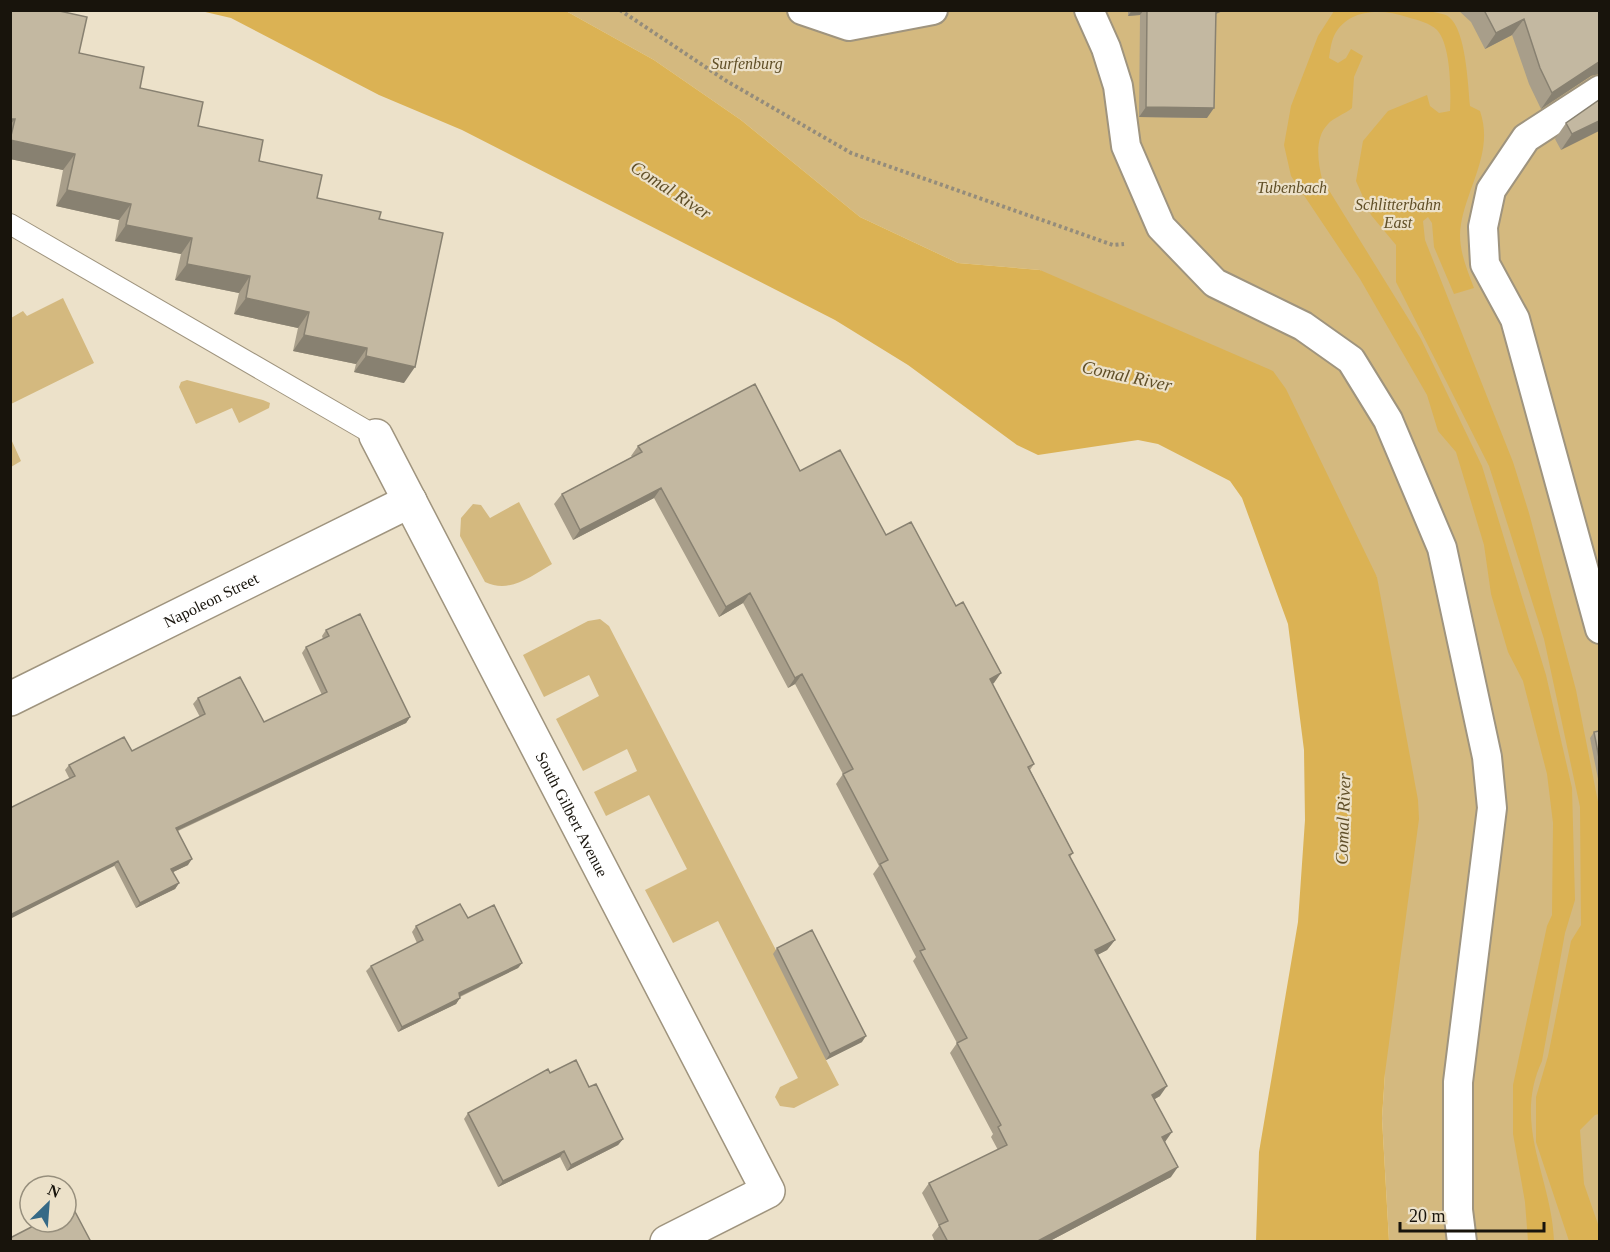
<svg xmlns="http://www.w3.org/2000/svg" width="1610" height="1252" font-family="'Times New Roman',serif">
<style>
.green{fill:#d4b97f}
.water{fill:#dbb254}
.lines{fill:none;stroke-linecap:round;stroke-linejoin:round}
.service-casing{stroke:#9f947e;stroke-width:22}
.pedestrian-casing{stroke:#9f947e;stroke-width:32}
.minor-casing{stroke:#9f947e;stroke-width:36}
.path{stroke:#948c7b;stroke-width:4;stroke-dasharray:3 3;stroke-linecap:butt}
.service{stroke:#fff;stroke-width:20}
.pedestrian{stroke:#fff;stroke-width:28}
.minor{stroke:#fff;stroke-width:33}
.wall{fill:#a89e8a}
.shaded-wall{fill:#888171}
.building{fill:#c3b8a1;stroke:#888171;stroke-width:1.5}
.labels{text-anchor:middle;stroke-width:4.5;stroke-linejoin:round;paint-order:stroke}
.park-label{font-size:16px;font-style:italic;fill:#604f27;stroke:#ece1c9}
.street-label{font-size:16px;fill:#18140c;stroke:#ece1c9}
.water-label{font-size:18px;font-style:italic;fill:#604f28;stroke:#ece1c9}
</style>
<rect width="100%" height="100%" fill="#ece1c9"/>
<!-- green -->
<path class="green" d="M566,11H1599V1241H1389L1382,1118L1385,1073L1377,577L1040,270L958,263L860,217L741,120L654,60Z
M63,298L94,363L11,404V318L23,311L27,316Z
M187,380L263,400L270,403L269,408L239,423L232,408L196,424L179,387L181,382Z
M11,439L21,461L11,467H10Z
M519,502L552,564C531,576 510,594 485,582L460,536L461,518L473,504L481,505L490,518Z
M600,619L609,626L831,1057L826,1060L839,1085L794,1108L780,1106L775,1097L780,1087L798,1078L718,921L673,943L645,890L687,869L649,795L606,816L594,792L637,771L627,749L583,771L556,719L599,696L589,675L544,697L523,655L588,621Z"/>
<!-- water -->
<path class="water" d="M201,11H566L654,60L741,120L860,217L958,263L1040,270L1273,371L1286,389L1377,577L1418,800L1419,819L1385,1073L1382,1118L1389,1241H1256L1259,1152L1298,922L1305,820L1304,750L1288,624L1242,498L1230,481L1158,444L1138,440L1038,455L1017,445L908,365L835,320L462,130L379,95L231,18Z
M1334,11C1351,9 1437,7 1449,17C1466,30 1468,85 1470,106L1480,111C1494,151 1468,185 1461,224C1457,246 1466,267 1474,288L1454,294L1434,247L1432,223L1428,217L1423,221L1425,240L1513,462L1529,513L1576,690L1599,807V1114L1595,1115L1580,1130L1584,1184L1599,1227V1241H1569L1536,1142V1097L1548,1056L1571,941L1581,925L1580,807L1544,639L1489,466L1396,282V245L1371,215L1356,181L1363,141L1388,111L1427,95L1430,106L1439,113L1450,111C1451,91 1451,45 1437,30C1430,23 1417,20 1407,17C1382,9 1348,8 1334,36C1331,42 1330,52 1329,58L1338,63L1346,58L1351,49L1363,56L1354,77L1352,108C1345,114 1333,118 1328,124C1314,138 1318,162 1322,179L1421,339L1482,466L1546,675L1572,788L1575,900L1565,933L1542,1061C1512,1125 1552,1178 1554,1241H1528L1525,1202L1513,1134V1085L1547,926L1552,915L1553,823L1547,774L1523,681L1508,652L1491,594L1484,545L1456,452L1438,431L1427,395L1360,279L1291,176L1284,145L1291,106L1318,36Z"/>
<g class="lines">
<!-- service casing -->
<g class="service-casing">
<path id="service" d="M10,224L376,436"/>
</g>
<!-- pedestrian casing -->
<g class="pedestrian-casing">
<path id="pedestrian" d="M802,10L849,26L933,10
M1089,10L1106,48L1118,86L1126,146L1161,227L1215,283L1303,326L1351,360L1388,420L1442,548L1487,757L1492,808L1458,1082V1210L1462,1242
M1600,90L1526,138L1491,190L1483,227L1485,264L1515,319L1600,629"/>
</g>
<!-- minor casing -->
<g class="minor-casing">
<g id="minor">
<path id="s1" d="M376,436L768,1191L667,1242"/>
<path id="s2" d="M10,699L410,501"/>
</g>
</g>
<!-- path -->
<path class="path" d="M620,10L728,82L851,153L1113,245L1124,244"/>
<!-- service -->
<use href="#service" class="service"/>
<!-- pedestrian -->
<use href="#pedestrian" class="pedestrian"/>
<!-- minor -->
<use href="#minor" class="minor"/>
</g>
<!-- wall -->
<path class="wall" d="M10,10L79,53L140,88L198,126L259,161L317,198L379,219L404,383L354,372L356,364L293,351L298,328L234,314L239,293L175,280L181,254L115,241L119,220L56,206L63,170L10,159Z
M1128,10H1225L1216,14L1207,118L1139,117L1140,15L1128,16Z
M1458,10H1599L1591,76L1541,109L1529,84L1512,35L1485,49L1471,22Z
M1599,100L1561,150L1555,139L1566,123Z
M638,446L800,471L886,535L994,683L992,684L1034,764L1030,770L1073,853L1070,857L1115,940L1107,950L1097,955L1160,1096L1154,1099L1165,1142L1171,1177L1048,1242H935L932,1235L939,1226L922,1193L929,1183L998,1150L991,1137L993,1134L950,1053L957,1043L913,961L916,957L873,874L879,866L836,784L843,774L795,684L788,688L743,603L719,617L654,498L573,540L554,504L562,494L632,457L631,456Z
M326,630L410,717L406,723L178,831L188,865L173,872L179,883L175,889L136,908L65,770L69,765L132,751L200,717L193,704L198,698L264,722L322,695L302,653L306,647L323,639L322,636Z
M1599,731V784L1590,738L1594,732Z
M468,918L522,963L518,968L460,997L456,1004L398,1032L366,971L371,966L417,943L412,932L416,926Z
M777,948L862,1042L826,1060L773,954Z
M550,1073L589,1087L623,1139L618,1145L567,1171L560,1157L498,1187L464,1119L468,1113Z"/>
<!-- shaded-wall -->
<path class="shaded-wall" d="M1132,10H1144L1140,15L1128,16Z
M1213,10H1225L1208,17Z
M1524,19L1512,35L1485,49L1496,33Z
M1599,60V74L1591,76L1541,109L1552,93Z
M1146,107L1214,108L1207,118L1139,117Z
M10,119H15L10,125Z
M1599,121V131L1561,150L1572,134Z
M10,140L75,154L63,170L10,159Z
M67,190L131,204L119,220L56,206Z
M126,225L192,238L181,254L115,241Z
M187,264L250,276L239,293L175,280Z
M246,298L309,312L298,328L234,314Z
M304,335L367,348L356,364L293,351Z
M366,356L415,367L404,383L354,372Z
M661,488L654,498L573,540L580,530Z
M750,593L743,603L719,617L726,607Z
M1001,673L994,683L983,689L990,679Z
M802,674L795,684L788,688L795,678Z
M410,717L406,723L172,833L176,828Z
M192,859L188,865L167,875L171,869Z
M118,861L114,866L10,919V915Z
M179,883L175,889L136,908L140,903Z
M1115,940L1107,950L1088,960L1095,950Z
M522,963L518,968L454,999L459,993Z
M460,998L456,1004L398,1032L402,1027Z
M866,1036L862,1042L826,1060L830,1054Z
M1167,1086L1160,1096L1145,1105L1152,1095Z
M1172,1132L1165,1142L1162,1137Z
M623,1139L618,1145L567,1171L571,1165Z
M564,1151L560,1157L498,1187L503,1181Z
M1178,1167L1171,1177L1048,1242H1036Z"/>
<!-- building -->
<path class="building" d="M10,10H55L87,17L79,53L144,67L140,88L203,102L198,126L263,140L259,161L322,175L317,198L381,212L379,219L443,233L415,367L366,356L367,348L304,335L309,312L246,298L250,276L187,264L192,238L126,225L131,204L67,190L75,154L10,140L15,119H10Z
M1147,10H1216L1214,108L1146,107Z
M1484,10H1599V62L1552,93L1540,68L1524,19L1496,33Z
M1599,100V121L1572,134L1566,123Z
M755,384L800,471L840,450L886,535L911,522L956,606L963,602L1001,673L990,679L1034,764L1028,767L1073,853L1069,855L1115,940L1095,950L1167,1086L1152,1095L1172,1132L1162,1137L1178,1167L1036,1242H948L939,1225L948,1221L929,1183L1007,1145L998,1127L1001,1125L957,1043L967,1038L920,951L925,949L880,864L888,860L843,774L853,769L802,674L795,678L750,593L726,607L661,488L580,530L562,494L642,452L638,446Z
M360,614L410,717L176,828L192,859L171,869L179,883L140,903L118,861L10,915V808L75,776L69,765L124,737L132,751L205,714L198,698L240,677L264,722L327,692L306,647L329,636L326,630Z
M1599,731V758L1594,732Z
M460,904L468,918L494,905L522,963L459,993L460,998L402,1027L371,966L423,940L416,926Z
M812,930L866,1036L830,1054L777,948Z
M576,1060L589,1087L596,1084L623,1139L571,1165L564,1151L503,1181L468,1113L548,1069L550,1073Z
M72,1206L91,1242H10V1238L41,1222H66V1209Z"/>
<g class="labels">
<!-- park labels -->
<g class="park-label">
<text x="747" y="69">Surfenburg</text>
<text x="1292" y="193">Tubenbach</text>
<text x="1398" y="210">Schlitterbahn<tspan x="1398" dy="18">East</tspan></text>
</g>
<!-- street labels -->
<g class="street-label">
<text dy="6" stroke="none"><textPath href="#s2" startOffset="224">Napoleon Street</textPath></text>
<text dy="6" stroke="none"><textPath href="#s1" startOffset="426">South Gilbert Avenue</textPath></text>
</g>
<!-- water labels -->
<g class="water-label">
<text transform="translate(671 190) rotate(33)" y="6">Comal River</text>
<text transform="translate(1127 376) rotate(12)" y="6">Comal River</text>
<text transform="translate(1343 819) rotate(-88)" y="6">Comal River</text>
</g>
</g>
<!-- border -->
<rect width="1610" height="1252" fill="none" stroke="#18140c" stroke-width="24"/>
<!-- north arrow -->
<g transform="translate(48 1204) rotate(25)"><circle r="28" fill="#ece1c9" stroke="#978f7d" stroke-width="1.5"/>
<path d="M0-4.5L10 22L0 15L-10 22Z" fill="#356986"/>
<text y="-9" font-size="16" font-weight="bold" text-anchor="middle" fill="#18140c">N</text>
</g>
<!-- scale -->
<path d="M1400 1222v9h144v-9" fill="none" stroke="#18140c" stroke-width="3"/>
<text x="1409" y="1222" font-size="18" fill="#18140c" stroke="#ece1c9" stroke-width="4.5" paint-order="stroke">20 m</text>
</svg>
